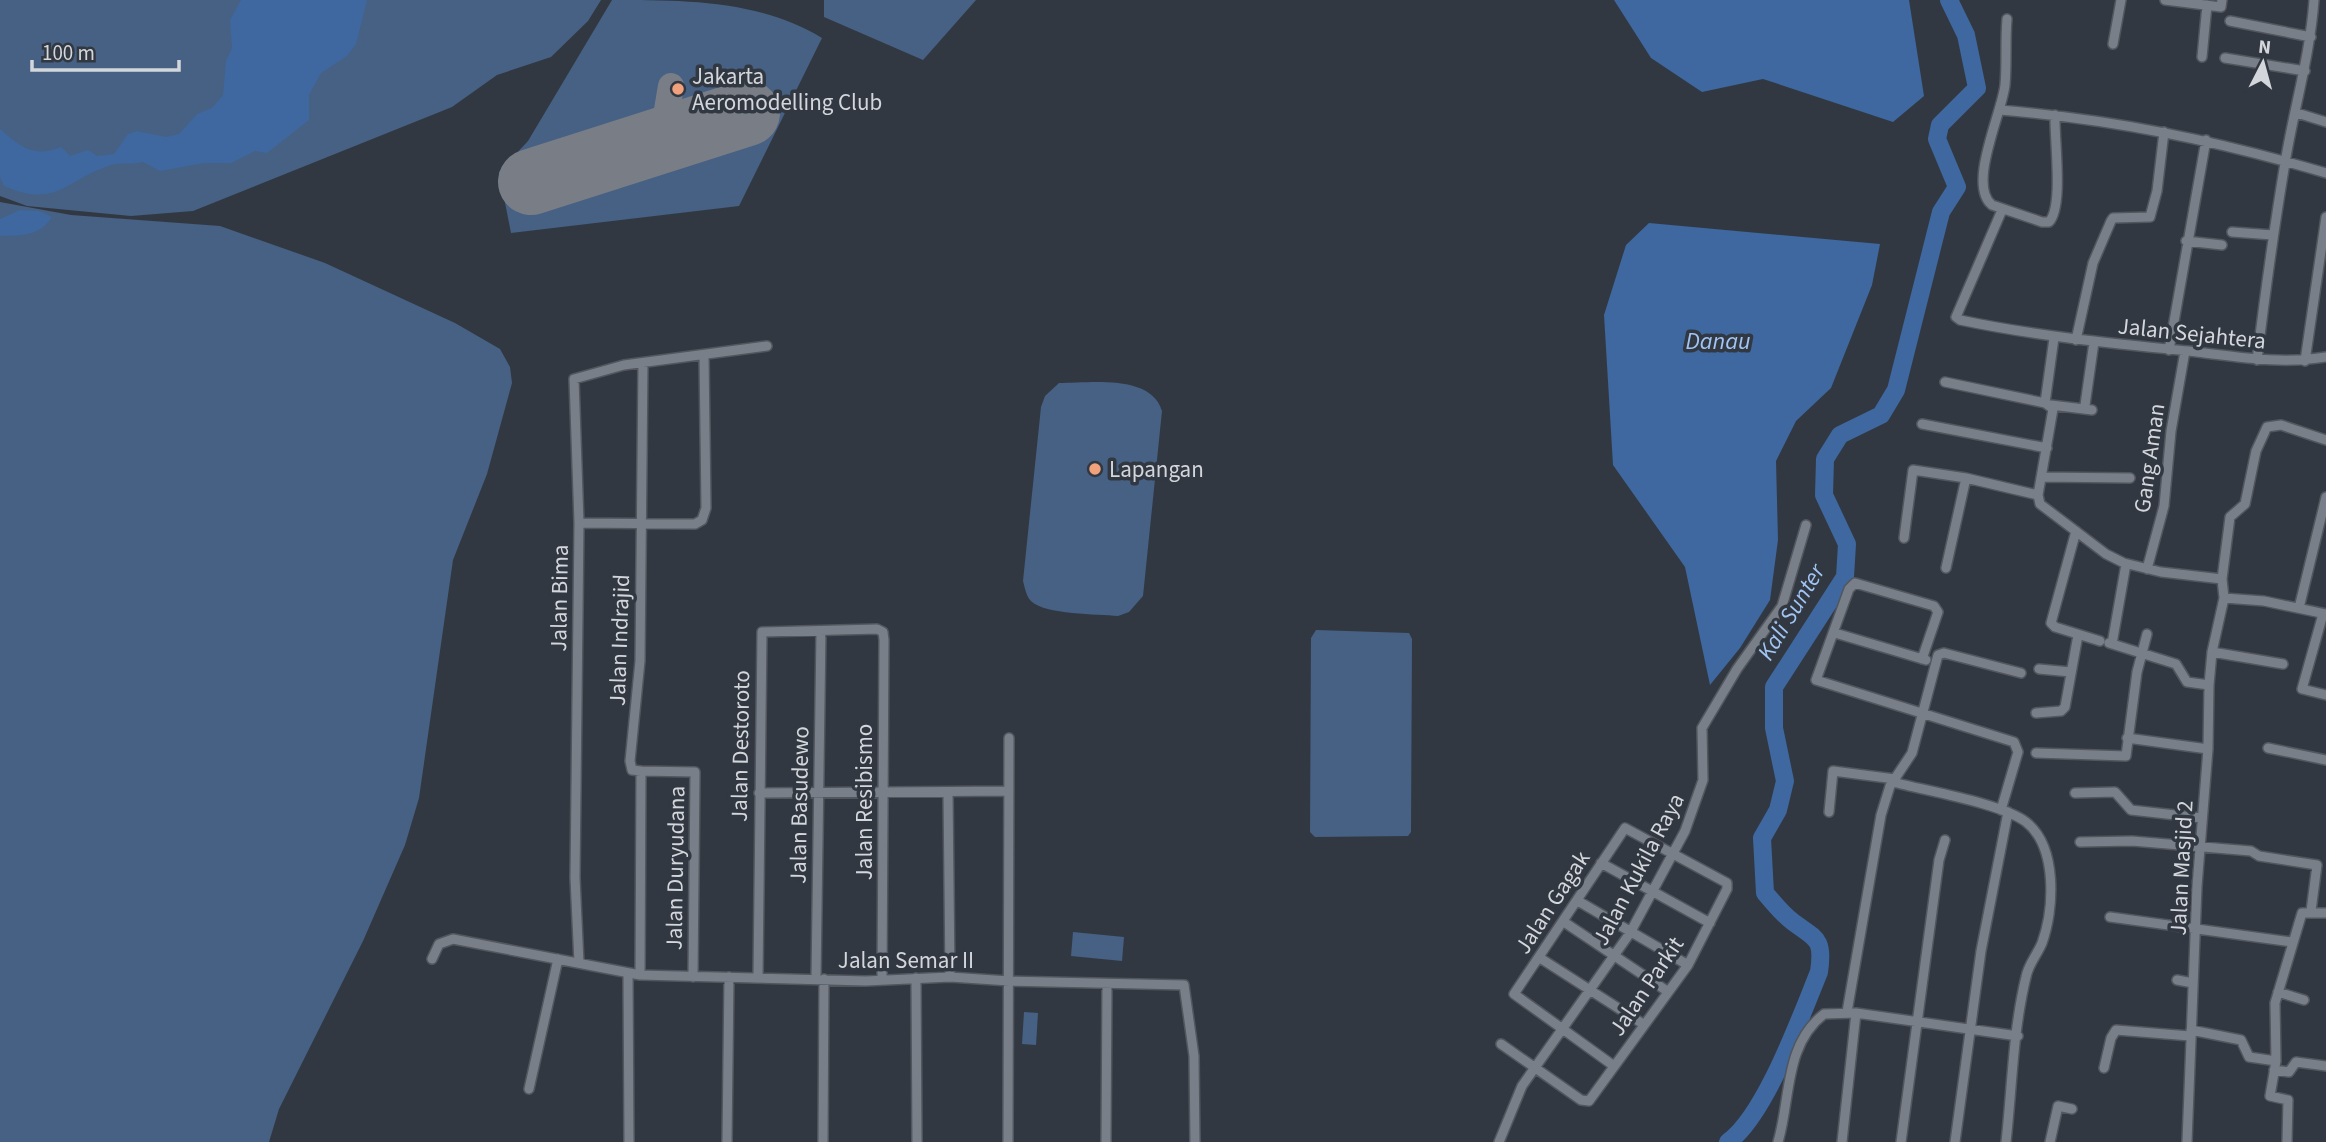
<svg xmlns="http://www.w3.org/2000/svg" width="2326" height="1142" font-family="'Source Sans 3',sans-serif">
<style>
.green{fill:#466184}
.water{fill:#3e689f}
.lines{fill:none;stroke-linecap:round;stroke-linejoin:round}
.river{stroke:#3e689f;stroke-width:18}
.taxiway{stroke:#797e86;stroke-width:26}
.runway{stroke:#797e86;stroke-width:66}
.minor-casing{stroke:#52565d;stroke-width:12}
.minor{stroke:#787f89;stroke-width:9}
.poi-dot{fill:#f1a17c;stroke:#323841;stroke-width:2.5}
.labels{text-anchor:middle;stroke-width:7;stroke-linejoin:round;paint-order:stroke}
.poi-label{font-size:23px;fill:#d3d7dc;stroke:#323841;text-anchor:start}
.street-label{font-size:23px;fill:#d3d7dc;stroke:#323841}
.water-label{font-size:24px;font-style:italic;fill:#a1c5f4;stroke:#323841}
</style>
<rect width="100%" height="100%" fill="#323841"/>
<!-- green -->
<path class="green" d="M0,0H601L588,21L551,57L497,75L452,107L193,211L131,216L27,206L0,196Z
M612,0C683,0 761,0 822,38L739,206L511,233L499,172L528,141Z
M824,0H976L923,60L824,17Z
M0,202L71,215L220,226L325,263L455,323L500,349L510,367L512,383L487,474L453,560L419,798L405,845L363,941L279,1109L269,1142H0Z
M1059,383C1091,383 1151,374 1162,411L1143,596L1129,612L1118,616C1098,614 1045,615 1031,601C1026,596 1025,588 1023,581L1041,407L1045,396Z
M1316,630L1409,633L1412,639L1411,832L1408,836L1315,837L1310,832L1311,638Z
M1073,932L1124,937L1122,961L1071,956Z
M1024,1012L1038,1013L1036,1045L1022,1044Z"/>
<!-- water -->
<path class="water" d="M241,0H367L356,44L347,56L321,73L309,95V120L267,153L255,151L231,163H204L160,171L143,162C132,165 120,162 111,165C65,180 57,209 4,186L0,177V129C20,147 34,158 61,147L70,156L88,150L97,156L114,154L128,134L137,131L166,137L179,134L197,114L212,108L223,95L226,61L232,48L230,20Z
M1614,0H1909L1924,96L1893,122L1763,79L1702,92L1651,58Z
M20,210L39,211L52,217C39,237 22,235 0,236V219Z
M1649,223L1880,244L1872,285L1831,388L1796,421L1776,461L1778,540L1770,600L1740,648L1710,685L1685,567L1613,465L1604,315L1626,245Z"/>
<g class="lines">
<!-- river -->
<path class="river" d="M1728,1142C1765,1116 1801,1016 1819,972C1824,938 1816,939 1793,922C1782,914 1774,903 1765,893L1762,838L1778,810L1785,781L1774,728V687L1845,577L1847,544L1824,495L1825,459L1840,435L1881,415L1896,390L1941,212L1957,187L1937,139L1940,125L1977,88L1966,35L1949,0"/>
<!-- taxiway -->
<path class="taxiway" d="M662,140L671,86"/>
<!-- runway -->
<path class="runway" d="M531,182L747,113"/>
<!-- minor casing -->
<g class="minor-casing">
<path id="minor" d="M2165,0L2221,7L2222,0
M2007,19C2005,41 2007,63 2005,85C2002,113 1967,185 1992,205L2042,222H2049C2064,206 2054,139 2055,115
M2230,21L2311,37
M2113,44L2121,0
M2202,57L2207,5
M2225,58L2305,71
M2000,110C2116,120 2214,140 2326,173
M2297,113L2326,122
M2002,210L1956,317L1960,320C2035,336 2111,343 2188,351C2234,356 2279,365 2326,357
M2232,232L2273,235
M2186,241L2222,245
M2054,338L2045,403L2053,409L2038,495L2040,504L2106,554L2124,563L2161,572L2222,579
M2076,340L2093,263L2111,221L2113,218L2150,217L2157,191L2164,132
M2169,350L2206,140
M2257,360C2265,294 2274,228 2285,163C2294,108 2310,56 2314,0
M2305,361L2326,217
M1945,382L2045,403
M2051,405L2092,410
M2085,405L2094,342
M1922,424L2047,448
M2041,477L2130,478
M579,523L695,524L702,520L706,508L704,356
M2076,531L2051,623L2055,627L2100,641
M1904,538L1913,470L1966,478L2038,495
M1946,568L1966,478
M2147,569L2164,506L2171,431L2185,351
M2224,598L2264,601L2326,614
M2299,608L2326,497
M2323,614L2302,689L2326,695
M1835,633L1926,660
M2109,643L2176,664L2187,682L2209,685
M2112,644L2126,564
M2212,652L2283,664
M1922,659L1938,612L1934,606L1855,583L1849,589L1816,680L2014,742L2018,752L2001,810
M2039,669L2071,672
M2036,713L2061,711L2065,707L2078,635
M2127,738L2208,749
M2268,748L2326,760
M2036,753L2126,756L2137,672L2147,634
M641,771L695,772L693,977
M1893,782C1926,791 2001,803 2026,822C2058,847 2054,910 2042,943C2037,955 2028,965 2026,977C2013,1030 2012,1088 2006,1142
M759,793L1008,791
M948,793L950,977
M2075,793L2115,792L2131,810L2202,818
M1829,812L1833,771L1895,779
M2080,842L2132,841L2251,851L2259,856L2317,865L2311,911
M1601,863L1710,923
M1578,901L1688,965
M2110,917L2292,942
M1564,922L1667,991
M1540,958L1643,1024
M432,959L439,944L453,939L640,975L866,981L950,977L1009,981L1184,985L1194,1056L1195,1142
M579,963L575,878L579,523L574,379L624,365L767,346
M628,974L629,1142
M640,975L641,771L632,770L630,761L640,661L643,363
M758,977L762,632L877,629L883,632L884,640L882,979
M916,978L917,1142
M816,979L821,631
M2177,980L2193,983
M2278,992L2304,1000
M1847,1012L1881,815L1890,786L1912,753L1938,655L1944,653L2021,673
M2191,1030L2241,1040L2249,1057L2276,1061
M1501,1044L1581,1100L1589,1101L1688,965L1727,889V883L1625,828L1514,994L1614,1066
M2104,1068L2111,1038L2116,1030L2190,1036
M2274,1070L2289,1072L2296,1062L2326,1066
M529,1089L558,959
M727,1142L729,977
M823,1142L824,979
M1008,1142L1009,738
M1106,1142L1107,984
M1499,1142L1522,1086L1630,933L1685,831L1703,780L1702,728L1737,669L1782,606L1806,525
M1778,1142C1791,1098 1784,1045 1824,1014L1856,1013L2018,1036
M1842,1142L1856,1013
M1901,1142L1939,860L1945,840
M1955,1142L1981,951L2008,812
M2050,1142L2058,1106L2072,1109
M2187,1142L2197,886L2208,749L2209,685L2212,652L2224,598L2222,579L2230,517L2245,504L2256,451L2267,427L2281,425L2326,440
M2287,1142L2288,1100L2270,1096L2276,1061L2275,1003L2302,913H2326"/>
</g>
<!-- minor -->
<use href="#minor" class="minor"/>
</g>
<!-- markers -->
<g class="poi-dot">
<circle cx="678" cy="89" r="7"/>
<circle cx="1095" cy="469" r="7"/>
</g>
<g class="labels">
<!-- poi labels -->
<g class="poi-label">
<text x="692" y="84">Jakarta<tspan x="692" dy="26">Aeromodelling Club</tspan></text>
<text x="1109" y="477">Lapangan</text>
</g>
<!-- street labels -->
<g class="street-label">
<text transform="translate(2192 333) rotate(6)" y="8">Jalan Sejahtera</text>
<text transform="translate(2149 458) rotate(-82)" y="8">Gang Aman</text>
<text transform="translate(559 598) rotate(-89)" y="8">Jalan Bima</text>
<text transform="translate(619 640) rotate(-88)" y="8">Jalan Indrajid</text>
<text transform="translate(740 746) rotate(-89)" y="8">Jalan Destoroto</text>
<text transform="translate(864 802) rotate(-90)" y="8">Jalan Resibismo</text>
<text transform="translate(799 805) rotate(-89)" y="8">Jalan Basudewo</text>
<text transform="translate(675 868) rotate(-89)" y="8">Jalan Duryudana</text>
<text transform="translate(2181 868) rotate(-87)" y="8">Jalan Masjid 2</text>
<text transform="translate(1638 869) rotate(-62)" y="8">Jalan Kukila Raya</text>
<text transform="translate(1552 902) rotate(-57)" y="8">Jalan Gagak</text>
<text x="906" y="968">Jalan Semar II</text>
<text transform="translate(1646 986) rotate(-56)" y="8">Jalan Parkit</text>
</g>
<!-- water labels -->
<g class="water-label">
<text x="1718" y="349">Danau</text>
<text transform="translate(1791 612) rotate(-59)" y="8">Kali Sunter</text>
</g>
</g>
<!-- north arrow -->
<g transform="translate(2263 63) rotate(6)" stroke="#323841" stroke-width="5" paint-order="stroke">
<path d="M0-5L12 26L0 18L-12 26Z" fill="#d3d7dc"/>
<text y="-10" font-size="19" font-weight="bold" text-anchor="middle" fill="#d3d7dc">N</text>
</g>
<!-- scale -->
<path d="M32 60v10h147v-10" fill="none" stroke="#d3d7dc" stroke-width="3.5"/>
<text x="42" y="60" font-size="21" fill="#d3d7dc" stroke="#323841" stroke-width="5" paint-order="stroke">100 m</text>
</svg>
